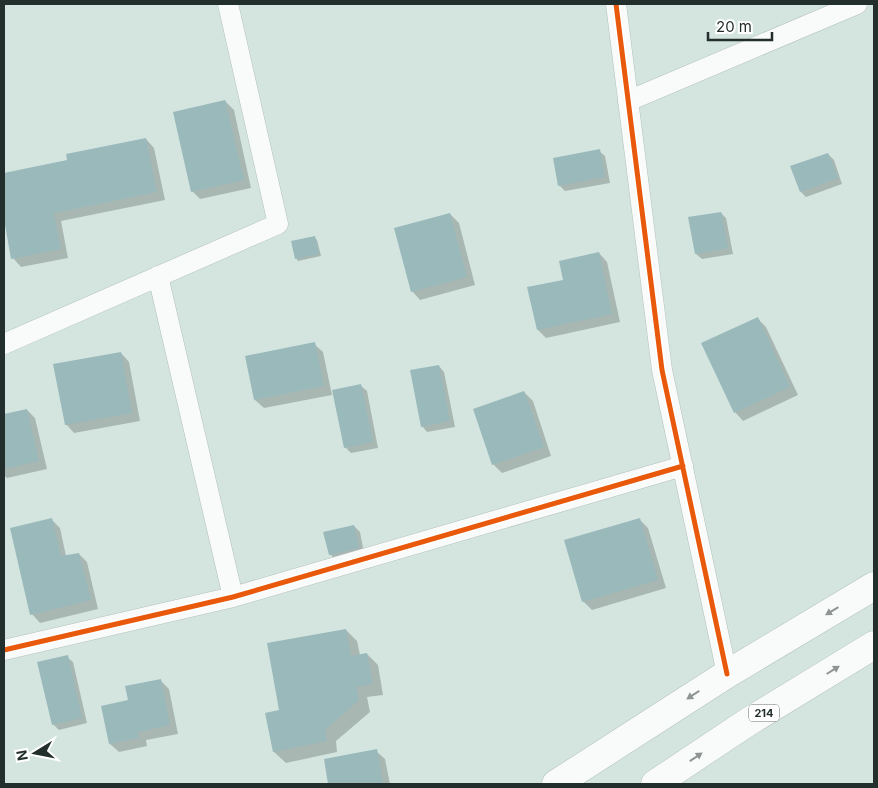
<svg xmlns="http://www.w3.org/2000/svg" width="878" height="788" font-family="Inter,sans-serif">
<style>
.shadow{fill:#0003}
.building{fill:#99b9bb}
.lines{fill:none;stroke-linecap:round;stroke-linejoin:round}
.street-casing{stroke:#b3c0bc;stroke-width:21}
.highway-casing{stroke:#b3c0bc;stroke-width:29}
.street{stroke:#f9fbfa;stroke-width:20}
.highway{stroke:#f9fbfa;stroke-width:28}
.cycleway-casing{stroke:#fff;stroke-width:8}
.cycleway{stroke:#e8590c;stroke-width:5}
.oneway{fill:#8e9593}
.labels{text-anchor:middle;stroke-width:4;stroke-linejoin:round;paint-order:stroke}
.shield{fill:#fff;stroke:#656d6b;stroke-width:1}
.shield-label{font-size:11px;font-weight:bold;fill:#232f2c}
</style>
<rect width="100%" height="100%" fill="#d4e5e0"/>
<!-- shadow -->
<path class="shadow" d="M225,101L234,110L251,188L200,199L192,191Z
M146,139L154,148L165,200L61,221L68,258L21,267L13,258L4,213V174L69,161Z
M599,151L605,156L610,183L565,191L560,186Z
M828,154L834,160L842,184L806,197L801,192Z
M721,213L726,218L733,254L702,259L696,254Z
M450,214L459,223L475,285L420,300L412,291Z
M315,238L317,240L321,256L298,261L296,258Z
M599,253L607,262L620,322L546,338L538,330L564,281Z
M757,318L766,327L798,395L743,421L735,412Z
M314,344L323,352L332,395L264,408L255,400Z
M121,353L129,362L140,421L74,433L66,424Z
M439,366L444,372L455,427L427,432L422,426Z
M361,386L367,391L378,448L351,453L346,448L334,391Z
M524,392L533,401L551,456L502,473L493,464Z
M27,410L35,418L47,469L7,478L4,475V415Z
M52,520L60,528L66,556L79,554L87,562L98,609L40,623L32,614Z
M640,520L648,528L666,588L592,610L583,601Z
M354,526L360,532L364,553L336,560L330,554Z
M346,630L357,641L360,655L367,654L378,665L383,695L367,697L370,712L336,741L337,752L286,763L274,752L280,711Z
M67,657L73,662L87,723L59,730L53,724Z
M160,680L169,689L178,734L146,740L147,746L119,752L110,744L129,701Z
M376,751L385,759L390,784H330L325,760Z"/>
<!-- building -->
<path class="building" d="M225,100L244,180L191,192L173,112Z
M146,138L157,192L54,213L61,249L11,259L4,219V173L67,160L66,154Z
M600,149L605,177L558,186L553,158Z
M828,153L838,178L800,192L790,166Z
M721,212L728,248L695,254L688,217Z
M450,213L467,277L411,292L394,228Z
M315,236L319,254L295,259L291,241Z
M599,252L612,314L537,330L527,287L563,280L559,261Z
M758,317L790,387L734,413L701,343Z
M315,342L324,386L254,400L245,356Z
M121,352L132,413L65,425L53,364Z
M439,365L450,421L421,427L410,370Z
M361,384L373,442L344,448L332,390Z
M524,391L544,447L492,465L473,409Z
M27,409L39,461L4,469V414Z
M52,518L61,556L79,553L91,600L30,615L10,528Z
M640,518L658,580L582,602L564,540Z
M354,525L359,548L329,555L323,532Z
M346,629L351,656L367,653L373,684L356,687L359,700L325,730L327,741L273,752L265,713L279,710L267,643Z
M68,655L82,718L52,725L37,662Z
M161,679L170,725L138,732L139,738L109,744L101,706L128,700L125,686Z
M377,749L383,784H328L324,759Z"/>
<g class="lines">
<!-- street casing -->
<g class="street-casing">
<path id="street" d="M616,4L662,370L727,674
M628,101L857,4
M158,276L233,597
M4,344L278,224L228,4
M4,650L233,597L683,466"/>
</g>
<!-- highway casing -->
<g class="highway-casing">
<path id="highway" d="M556,784L727,674L874,586
M655,784L748,722L874,645"/>
</g>
<!-- street -->
<use href="#street" class="street"/>
<!-- highway -->
<use href="#highway" class="highway"/>
<!-- cycleway casing -->
<g class="cycleway-casing">
<path id="cycleway" d="M616,4L662,370L727,674
M4,650L233,597L683,466"/>
</g>
<!-- cycleway -->
<use href="#cycleway" class="cycleway"/>
</g>
<!-- one-way arrows -->
<defs><path id="oneway-solid" d="M-6-.8H1V-3.2L6.5 0L1 3.2V.8H-6Z" transform="scale(1.25)"/></defs>
<g class="oneway">
<use href="#oneway-solid" transform="translate(832 611) rotate(149)"/>
<use href="#oneway-solid" transform="translate(833 670) rotate(-32)"/>
<use href="#oneway-solid" transform="translate(693 695) rotate(147)"/>
<use href="#oneway-solid" transform="translate(696 757) rotate(-34)"/>
</g>
<g class="labels">
<!-- shield labels -->
<rect class="shield" x="749" y="704.5" width="30" height="17" rx="4"/>
<g class="shield-label">
<text x="764" y="717">214</text>
</g>
</g>
<!-- border -->
<rect width="878" height="788" fill="none" stroke="#232f2c" stroke-width="10"/>
<!-- north arrow -->
<g transform="translate(35 753) rotate(260)" stroke="#ffffff" stroke-width="4" paint-order="stroke">
<path d="M0-4L9 19L0 12L-9 19Z" fill="#232f2c"/>
<text y="-8" font-size="14" font-weight="bold" text-anchor="middle" fill="#232f2c">N</text>
</g>
<!-- scale -->
<path d="M708 32v8h64v-8" fill="none" stroke="#232f2c" stroke-width="2.5"/>
<text x="716" y="32" font-size="15" fill="#232f2c" stroke="#ffffff" stroke-width="4" paint-order="stroke">20 m</text>
</svg>
